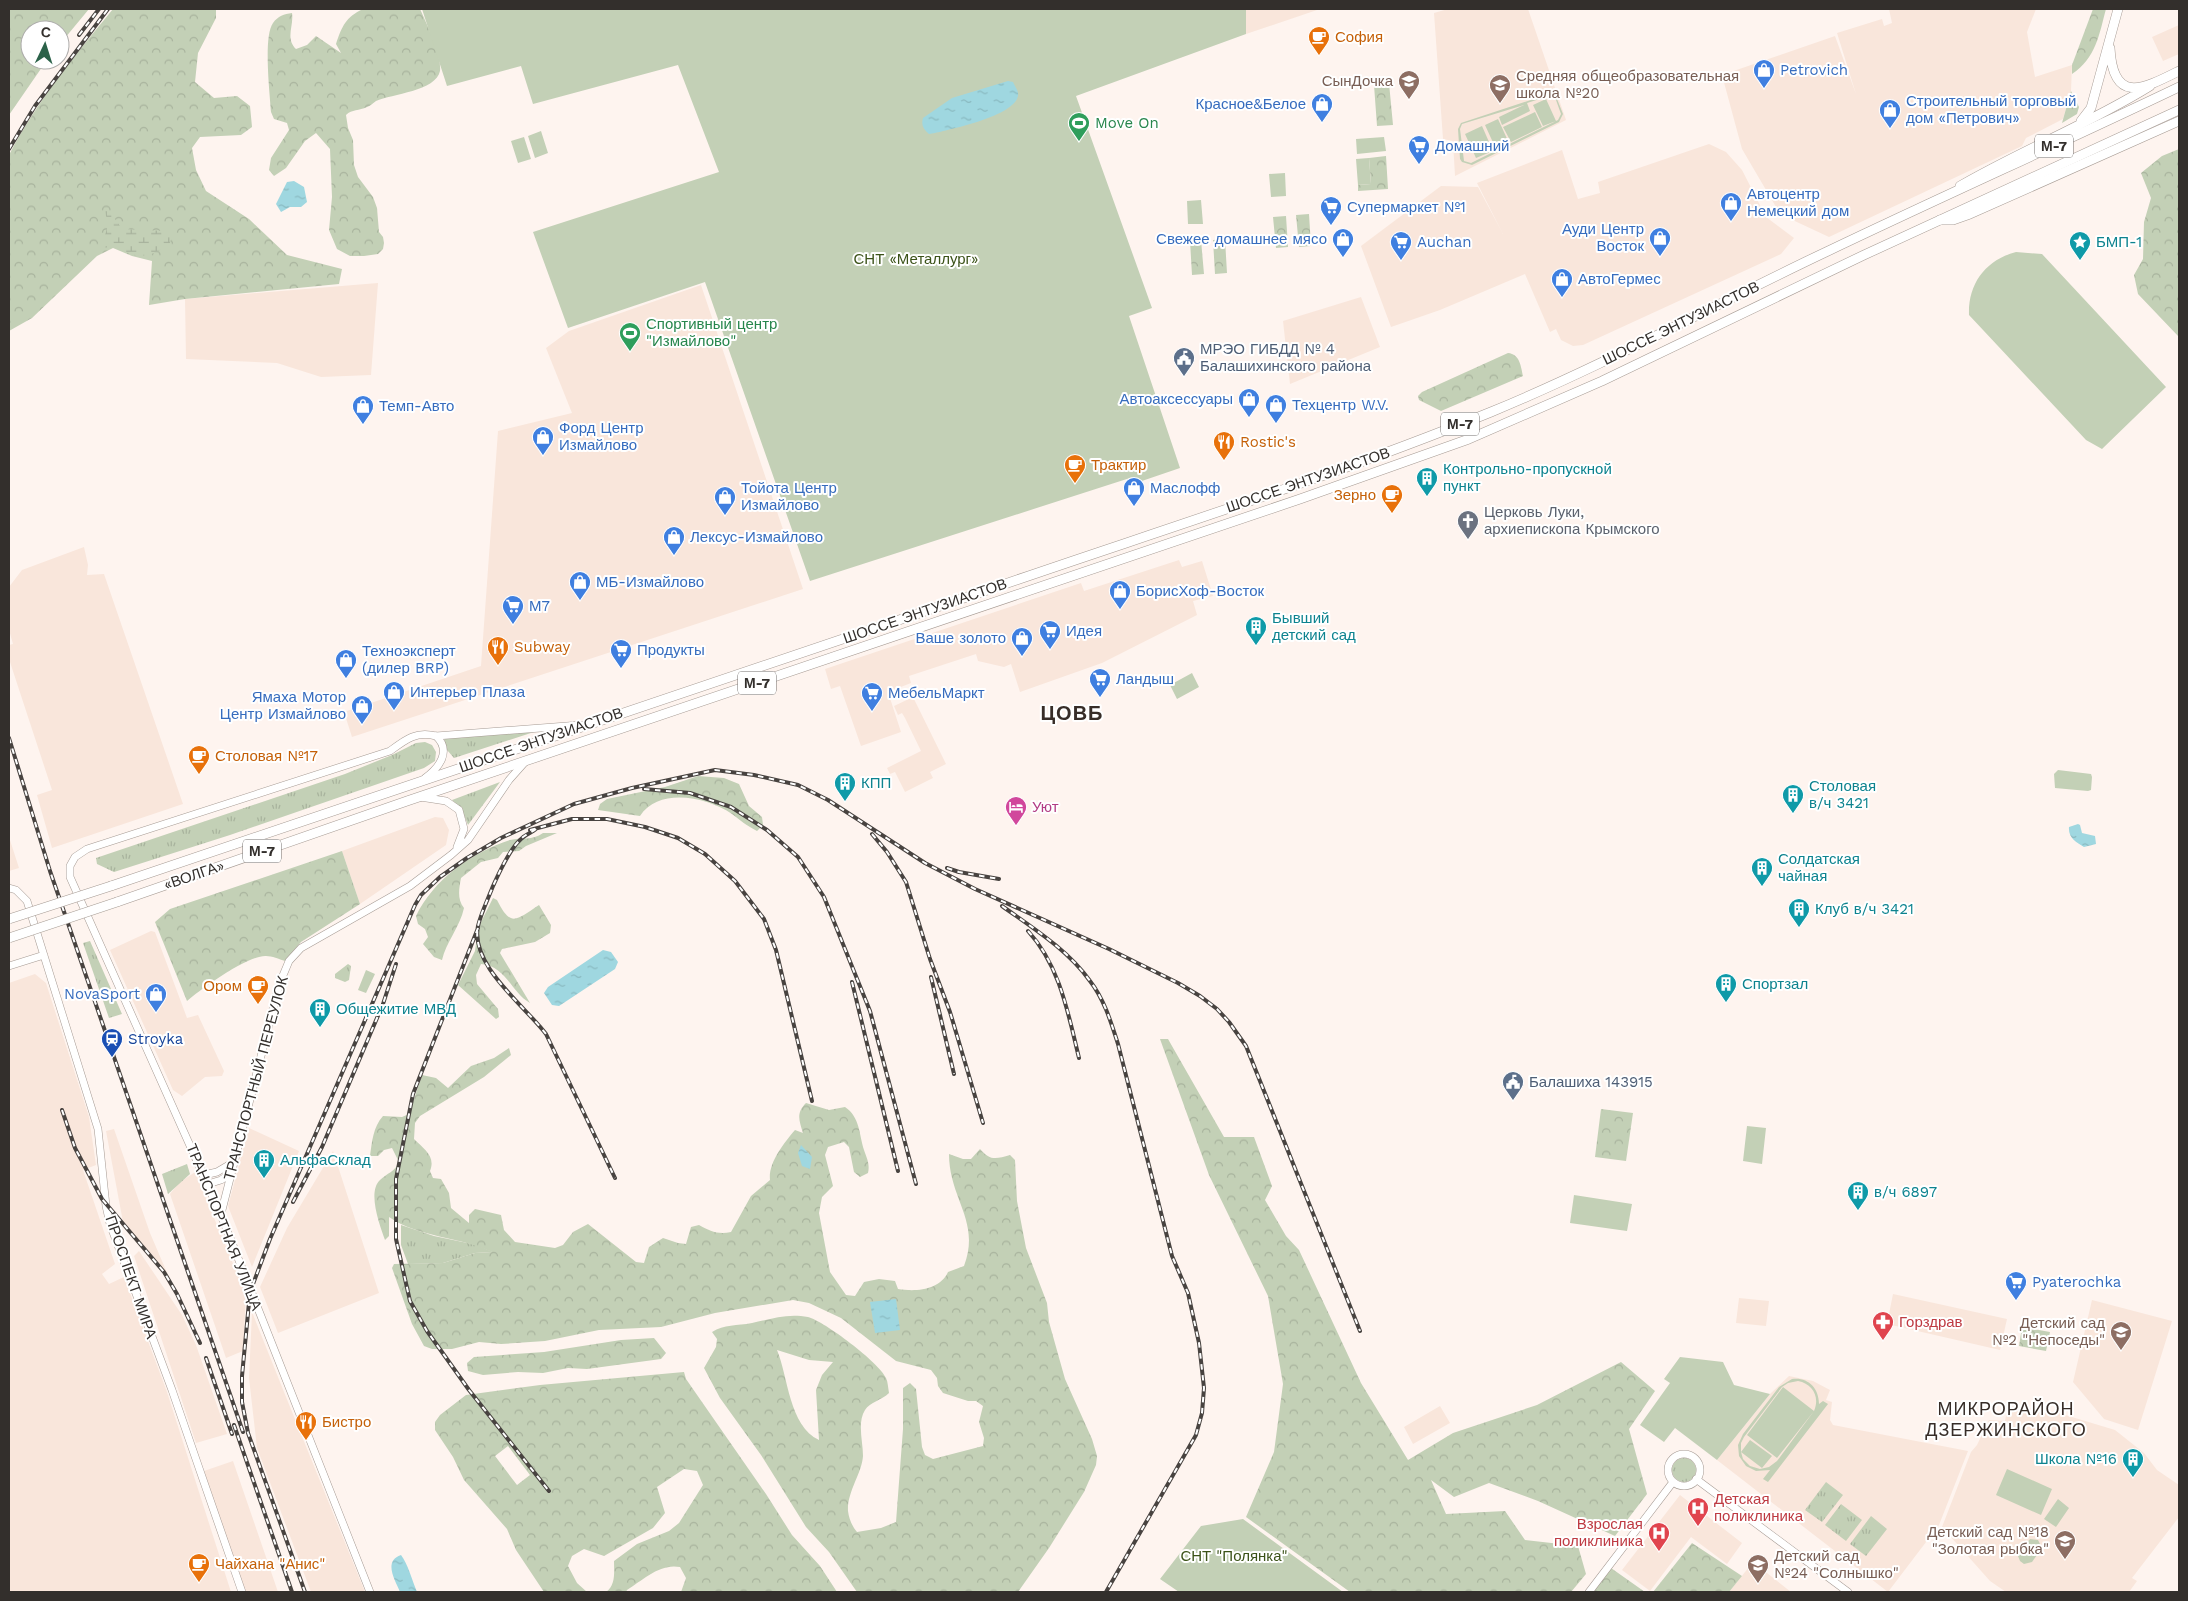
<svg xmlns="http://www.w3.org/2000/svg" width="2188" height="1601" font-family="'Work Sans',sans-serif">
<style>
.built{fill:#f9e6db}
.grass{fill:url(#grass-tufts)}
.forest{fill:url(#forest-crowns);fill-rule:evenodd}
.wetland{fill:url(#wetland-marsh)}
.garden{fill:#c3d0b6;fill-rule:evenodd}
.water{fill:url(#water-ripples)}
.lines{fill:none;stroke-linecap:round;stroke-linejoin:round}
.tertiary-casing{stroke:#a69b94;stroke-width:8}
.primary-casing{stroke:#a69b94;stroke-width:10}
.trunk-casing{stroke:#a69b94;stroke-width:10}
.tertiary{stroke:#fff;stroke-width:7}
.primary{stroke:#fff;stroke-width:9}
.trunk{stroke:#fff;stroke-width:9}
.rail-casing{stroke:#484340;stroke-width:4}
.rail{stroke:#fff;stroke-width:2;stroke-dasharray:5.5;stroke-linecap:butt}
.trunk-bridge-casing{stroke:#a69b94;stroke-width:10;stroke-linecap:butt}
.trunk-bridge{stroke:#fff;stroke-width:9}
.labels{text-anchor:middle;stroke-width:4;stroke-linejoin:round;paint-order:stroke}
.shield{fill:#fff;stroke:#706d6b;stroke-width:1}
.shield-label{font-size:14px;font-weight:bold;fill:#332f2c}
.food-label{font-size:15px;fill:#c56008;stroke:#fff;text-anchor:start}
.shop-label{font-size:15px;fill:#366cbe;stroke:#fff;text-anchor:start}
.education-label{font-size:15px;fill:#785e54;stroke:#fff;text-anchor:end}
.leisure-label{font-size:15px;fill:#27864d;stroke:#fff;text-anchor:start}
.culture-label{font-size:15px;fill:#0d838f;stroke:#fff;text-anchor:start}
.park-label{font-size:15px;fill:#3b5218;stroke:#fff}
.street-label{font-size:15px;fill:#332f2c;stroke:#fff}
.service-label{font-size:15px;fill:#4e5e75;stroke:#fff;text-anchor:start}
.worship-label{font-size:15px;fill:#5b616d;stroke:#fff;text-anchor:start}
.hotel-label{font-size:15px;fill:#b23c85;stroke:#fff;text-anchor:start}
.transit-label{font-size:15px;fill:#164399;stroke:#fff;text-anchor:start}
.health-label{font-size:15px;fill:#be3a42;stroke:#fff;text-anchor:start}
.quarter-label{font-size:18px;letter-spacing:1px;fill:#372d28;stroke:#fff}
.district-label{font-size:20px;font-weight:bold;letter-spacing:1px;fill:#372d28;stroke:#fff}
</style>
<defs>
<pattern id="grass-tufts" width="24" height="20" patternUnits="userSpaceOnUse" patternTransform="scale(1.25)"><rect width="24" height="20" fill="#c3d0b6"/><path d="M3 7l-1-3M5 7V3M7 7l1-3M15 17l-1-3M17 17v-4M19 17l1-3" fill="none" stroke="#a8b39d"/></pattern>
<pattern id="forest-crowns" width="20" height="18" patternUnits="userSpaceOnUse" patternTransform="scale(1.25)"><rect width="20" height="18" fill="#c3d0b6"/><path d="M2 6a3 3 0 1 1 6 0M12 15a3 3 0 1 1 6 0" fill="none" stroke="#a8b39d"/></pattern>
<pattern id="wetland-marsh" width="20" height="14" patternUnits="userSpaceOnUse" patternTransform="scale(1.25)"><rect width="20" height="14" fill="#c3d0b6"/><path d="M1 5h8M5 5V1M11 12h8M15 12V8" fill="none" stroke="#a8b39d"/></pattern>
<pattern id="water-ripples" width="26" height="14" patternUnits="userSpaceOnUse" patternTransform="scale(1.25)"><rect width="26" height="14" fill="#9fd7e0"/><path d="M2 4q2-2 4 0t4 0M15 11q2-2 4 0t4 0" fill="none" stroke="#89b9c0"/></pattern>
</defs>
<rect width="100%" height="100%" fill="#fef4ef"/>
<!-- built -->
<path class="built" d="M1246,9H1320L1246,34Z
M1448,9H1528L1566,120L1455,176L1453,141L1443,139L1434,13Z
M1889,9H2036L2027,32L2035,77L2072,65L2071,91L2063,119L2026,138L2022,146L1829,237L1784,216L1776,207L1742,149L1722,75L1835,36L1856,94L1837,33L1882,19L1884,26L1892,23Z
M2179,25V54L2163,61L2152,37Z
M1709,144L1726,152L1742,170L1766,217L1794,238L1781,254L1583,345L1573,346L1561,340L1556,329L1550,332L1525,274L1440,310L1391,327L1361,246L1441,186L1478,187L1503,234L1477,183L1562,150L1578,199L1600,193L1598,182Z
M378,283L371,375L321,377L277,363L186,359L185,299Z
M701,285L803,589L352,737L344,712L481,666L498,431L572,413L546,348L569,331Z
M1361,297L1380,347L1290,384L1283,321Z
M84,547L88,565L87,575L104,574L183,804L52,848L37,795L52,790L9,659V645L13,644L9,630V587L22,570Z
M1179,560L1182,567L1202,561L1213,596L1193,601L1197,615L1102,663L1020,692L1011,664L1004,667L978,661L976,654L909,676L911,683L888,692L901,732L861,746L840,686L831,689L825,669L1081,583L1084,591Z
M913,697L946,764L930,772L933,778L905,792L895,772L890,774L887,768L921,751L905,718L902,713L898,715L894,706Z
M435,817L443,818L449,830L446,845L360,904L342,851Z
M9,837L19,868L9,871Z
M151,931L155,932L187,1018L198,1015L224,1071L222,1076L205,1077L182,1096L173,1090L110,950Z
M35,974L46,983L89,1117L96,1165L83,1170L115,1264L102,1274L109,1284L124,1277L167,1392L231,1592H9V983Z
M249,1128L299,1151L252,1267L228,1206Z
M114,1129L150,1233L174,1289L172,1290L159,1266L123,1222L106,1131Z
M333,1151L379,1293L278,1333L260,1287L287,1228Z
M195,1172L246,1295L243,1351L226,1358L170,1194L179,1183Z
M139,1251L182,1315L196,1345L227,1434L196,1443L134,1256Z
M1893,1294L2007,1319L2000,1350L1887,1324Z
M1739,1298L1769,1301L1766,1326L1736,1323Z
M2092,1300L2172,1321L2138,1430L2104,1419L2073,1382Z
M252,1312L284,1392L365,1592H311L257,1448L249,1378Z
M1789,1376L1813,1381L1830,1390L1826,1400L1832,1402L1830,1420L1833,1425L1968,1451L1939,1525L1888,1592L1717,1460L1770,1394Z
M1440,1406L1450,1423L1413,1444L1404,1427Z
M2008,1406L2052,1411L2115,1430L2144,1453L2157,1470L2179,1485V1517L2132,1578L2137,1581L2129,1592H2006L1990,1581L1942,1527L1971,1452L1977,1445L1989,1420L2005,1421Z
M233,1461L278,1592H245L204,1471Z
M1680,1495L1742,1543L1727,1564L1691,1537L1650,1591L1622,1570Z
M1753,1562L1791,1592H1729Z"/>
<!-- grass -->
<path class="grass" d="M534,732L454,758L447,750L444,738Z
M425,742L432,745L436,752L435,761L424,768L230,835L114,872L97,864L96,858L345,774L392,755L416,743Z
M500,782L468,825L461,808L452,800Z
M90,941L122,1014L109,1018L83,943Z
M348,964L351,966L349,980L345,982L335,978V974Z
M187,1164L190,1174L168,1194L162,1174Z
M401,1225L434,1236L477,1245L493,1252L475,1253L443,1263L408,1264L401,1245Z
M1672 1470a12 12 0 1 1 24 0a12 12 0 1 1-24 0Z
M1826,1482L1843,1495L1822,1522L1805,1510Z
M1841,1504L1862,1520L1846,1541L1825,1525Z
M1871,1516L1887,1529L1866,1556L1850,1544Z"/>
<!-- forest -->
<path class="forest" d="M9,9H89L60,44V30H30V60H47L9,115Z
M113,9H216V18L198,53L195,82L214,98L237,96L250,106L252,127L241,135L200,137L192,148L196,170L206,191L249,219L287,255L342,269L339,284L185,299L149,305L152,261L132,256L113,248L97,256L32,318L9,331V155C37,101 75,55 113,9Z
M363,9H420C426,22 442,56 440,71C436,91 392,94 376,101C373,103 370,106 367,107C359,111 352,109 346,115L348,128L353,140L354,165L358,177L373,197L377,208L379,232L383,237L384,243L383,249L378,254L364,256H350L337,249L329,230L332,197L330,149L316,133L305,141L286,168L274,176L269,170L271,158L289,130L287,123L274,119L271,112C270,94 263,37 273,23C278,16 284,14 292,13C294,26 285,38 296,49L307,45L316,36L341,53L336,44C342,26 346,17 363,9Z
M2093,9H2106C2099,35 2096,58 2072,74V65Z
M1389,83L1393,125L1377,126L1374,85Z
M2071,91L2079,107L2077,114L2062,123Z
M2179,149V333L2178,336L2138,294L2134,275L2143,259L2144,222L2151,198L2141,173L2162,156Z
M1386,156L1388,189L1358,191V185L1371,184L1369,158Z
M1309,214L1311,246L1299,247L1296,215Z
M1286,216L1288,247L1276,248L1273,217Z
M1225,239L1227,273L1215,274L1213,240Z
M1201,240L1204,274L1192,275L1190,241Z
M1508,353C1520,354 1521,367 1523,376L1441,411L1419,400L1418,396L1422,392Z
M698,776L724,778L739,784L749,806L762,817L763,825L757,831C747,826 740,820 732,814C707,797 659,787 640,816L598,810L600,804L607,799L665,787Z
M543,833H557L526,846L519,851L503,852L498,858L481,862L461,878C459,889 457,899 464,908C460,927 446,942 442,960L434,957L423,944L428,937L425,929L418,924L416,916C433,880 472,852 510,840C522,837 532,841 543,833Z
M342,851L360,904L301,942L285,961C279,959 272,956 266,956C248,955 201,989 187,1001L155,922L170,909Z
M493,898L497,900C511,928 516,920 539,905L551,925L550,933L535,942L502,949L500,953L530,1003C511,992 506,966 481,964L476,975L477,984L498,1009L499,1017L496,1019L458,985L475,951L478,928Z
M1160,1039H1168L1224,1137H1254L1272,1186L1265,1200L1286,1236L1299,1250L1361,1383L1408,1460L1453,1433L1537,1405L1621,1362L1655,1391L1629,1429L1647,1494L1615,1536L1538,1501L1489,1483L1454,1497L1431,1480L1446,1514L1505,1511L1525,1540L1578,1546L1586,1574L1571,1592H1350L1246,1517L1274,1452L1283,1384L1268,1296L1209,1175Z
M509,1048L511,1055L484,1077L420,1116L415,1123L414,1139C424,1149 436,1156 430,1171L433,1178L441,1179L449,1193L451,1208L469,1223V1215L475,1209L501,1215L504,1230L515,1242L555,1248L563,1245L573,1232L588,1224L636,1262L644,1263L649,1247L663,1238L678,1243L686,1244L691,1227L699,1225C710,1231 718,1235 731,1232L751,1196L770,1180C768,1163 784,1143 795,1130L803,1133C799,1120 796,1113 806,1103L829,1110L845,1107C860,1117 859,1134 864,1150C867,1159 870,1164 868,1173L860,1177L854,1172L849,1147L844,1142L828,1147L825,1155L833,1186L822,1197L819,1213L830,1272L846,1295L855,1296L864,1282L879,1279L895,1281L898,1289C916,1292 940,1290 948,1272L964,1266C981,1221 949,1199 949,1154L963,1159H971L980,1149C990,1161 996,1159 1010,1155L1015,1160L1017,1201L1026,1248L1047,1303L1049,1322L1065,1379L1092,1439L1097,1456L1096,1465L1084,1492L1049,1548L1018,1592H857L829,1552L806,1527L761,1455L720,1398L704,1368L716,1347L717,1339L712,1332C724,1324 737,1326 752,1323C772,1319 787,1313 808,1317C824,1321 880,1363 886,1378C888,1382 888,1388 889,1393C882,1400 870,1402 865,1410C857,1423 863,1441 863,1456C862,1473 847,1492 848,1511C849,1519 852,1526 857,1532L881,1528L896,1522L903,1429V1388L910,1383L916,1389L922,1447L925,1455L933,1459L983,1446L984,1438L979,1422L983,1406L976,1401H968L943,1393L938,1386L937,1378L931,1370L896,1361L841,1318L809,1303L793,1300L715,1313L661,1327L599,1330L545,1341L501,1344L479,1342L452,1349H432L424,1346L412,1324L392,1268L394,1264L443,1263L475,1253L492,1252C458,1236 420,1238 389,1217V1236L385,1240C380,1226 367,1192 380,1180C387,1173 395,1172 399,1162L392,1148L384,1150L378,1156H370C372,1142 373,1127 383,1116L402,1117L409,1114L422,1075L436,1078L448,1088L471,1066L494,1058ZM777,1350L809,1360L833,1362L822,1375L816,1390L819,1440C789,1426 788,1376 777,1350Z
M1601,1109L1633,1113L1626,1161L1595,1157Z
M2022,1327L2050,1332L2046,1351L2019,1346Z
M654,1338L666,1353L661,1359L587,1369L568,1368L543,1373L518,1372L483,1375L468,1371L467,1363L474,1357L544,1352L621,1340Z
M684,1372L686,1379L766,1494L792,1535L820,1566L837,1592H681L686,1578L680,1567C660,1563 643,1580 627,1590L626,1592H606C616,1585 614,1572 614,1561L637,1544L669,1531L679,1523L703,1485L697,1471L684,1469L657,1487L665,1513L653,1528L604,1556L584,1549L572,1556L568,1566L577,1583L587,1592H544L516,1550L507,1529L464,1480L453,1457L435,1430V1422L440,1415L466,1395L540,1385ZM508,1446L530,1475L517,1485L495,1456Z
M1692,1543L1742,1576L1729,1592H1653Z
M1611,1568L1645,1592H1593Z"/>
<!-- wetland -->
<path class="wetland" d="M108,209L122,229L166,231L172,237L169,245C160,251 146,258 135,255C118,251 120,243 101,249L108,225L105,211Z"/>
<!-- garden -->
<path class="garden" d="M422,9H1246V34L1076,96L1152,308L1129,316L1180,468L1136,483L1133,477L810,581L705,282L568,328L533,232L719,172L678,65L533,104L521,66L447,86Z
M1549,94L1557,99L1563,114L1559,122L1472,165L1462,162L1460,159L1458,129L1461,123ZM1549,96L1556,100L1561,114L1558,120L1471,163L1464,161L1460,129L1462,124L1524,105L1499,117L1502,125L1530,111L1527,103Z
M1546,99L1556,121L1543,126L1533,105Z
M1535,112L1542,127L1511,142L1503,127Z
M1498,119L1509,143L1496,149L1485,125Z
M1482,126L1493,151L1476,158L1465,134Z
M541,131L548,153L535,158L528,136Z
M524,137L531,159L518,163L511,141Z
M1384,137L1386,151L1357,154L1356,139Z
M1369,158L1371,184L1358,185L1356,159Z
M1285,173L1286,196L1271,197L1269,174Z
M1201,200L1203,224H1188L1187,201Z
M2016,252L2042,254L2166,387L2102,449L2086,440L1969,315C1968,283 1986,260 2016,252Z
M1192,673L1199,687L1177,699L1170,685Z
M2058,770L2091,774L2092,777L2091,790L2088,791L2055,788L2054,774Z
M366,970L375,974L366,993L358,990Z
M1747,1126L1766,1128L1762,1164L1743,1161Z
M1574,1195L1632,1204L1627,1231L1570,1223Z
M1680,1357L1723,1362L1734,1385L1770,1394L1717,1460L1675,1428L1664,1442L1640,1425L1670,1383L1664,1379Z
M1792,1379C1808,1377 1819,1388 1819,1404L1823,1401L1828,1404L1768,1482L1763,1479L1770,1470L1756,1471L1746,1466L1739,1456L1738,1445L1743,1434L1779,1387ZM1798,1381C1813,1384 1820,1397 1814,1411L1777,1461L1769,1467L1760,1469L1750,1466L1743,1459L1741,1452L1762,1468L1772,1456L1750,1440L1741,1452V1443L1744,1437L1782,1387L1788,1383Z
M1783,1387L1814,1411L1777,1458L1747,1435Z
M2007,1469L2052,1489L2041,1515L1996,1495Z
M2058,1499L2069,1508L2056,1527L2044,1519Z
M1243,1519L1343,1592H1179L1160,1579L1201,1526Z
M2030,1539L2038,1540L2042,1548L2032,1562L2024,1564L2020,1561L2018,1556Z"/>
<!-- water -->
<path class="water" d="M1008,81L1013,82C1015,87 1019,91 1018,96C1014,116 952,129 935,133L929,134C923,129 921,125 923,118L952,98Z
M294,181L304,187L307,202L301,207H290L281,212L276,204L287,182Z
M2078,824L2080,825L2082,833L2095,836L2096,844L2084,847C2076,842 2068,838 2069,827Z
M603,950L611,952L618,962L615,969L559,1006L552,1005L544,993L548,987Z
M801,1145L812,1157L810,1169L802,1166L798,1153Z
M896,1299L900,1330L875,1333L870,1302Z
M401,1555C408,1564 412,1580 417,1592H400C395,1580 383,1561 401,1555Z"/>
<g class="lines">
<!-- tertiary casing -->
<g class="tertiary-casing">
<path id="tertiary" d="M425,778C439,768 452,751 436,736
M420,797L446,801L459,810L464,829L457,847
M9,888L16,890L27,901L98,1129L106,1206L110,1224L172,1390L242,1592
M9,966L44,955
M204,1175L217,1172L234,1162
M208,1184L221,1180L230,1174
M221,1214L279,985L289,961L301,948L410,886L451,855L468,840L509,780L525,762
M1668 1470a16 16 0 1 1 32 0a16 16 0 1 1-32 0Z
M1696,1479L1848,1592
M370,1592L221,1215L70,877V866L75,857L87,849L390,751C406,739 416,731 436,736L580,725
M1589,1592L1673,1482"/>
</g>
<!-- primary casing -->
<g class="primary-casing">
<path id="primary" d="M2110,48C2113,105 2143,89 2179,71
M2081,121L2091,108L2118,9
M1960,186C2022,150 2089,124 2150,86
M1940,220H1953L1970,214L2179,121"/>
</g>
<!-- trunk casing -->
<g class="trunk-casing">
<path id="trunk" d="M111,886L967,597C1142,536 1319,482 1491,412C1605,365 1714,305 1826,252C1943,196 2062,143 2179,87
M117,902L407,801L1300,499L1469,439L1602,381L1864,255L2179,110"/>
</g>
<!-- tertiary -->
<use href="#tertiary" class="tertiary"/>
<!-- primary -->
<use href="#primary" class="primary"/>
<!-- trunk -->
<use href="#trunk" class="trunk"/>
<!-- rail casing -->
<g class="rail-casing">
<path id="rail" d="M79,35L99,9
M9,149L35,106L108,9
M9,738L50,871L243,1432
M644,789L690,793L731,807L767,830L798,857L824,897L870,1011L916,1184
M536,829C531,833 524,835 520,840C509,850 499,873 493,886C488,899 481,913 478,926C470,965 524,1005 546,1034L615,1178
M530,830L572,819H607L645,827L678,838L705,854L735,881L764,919L776,950L812,1101
M872,834L887,852L906,882L930,959L950,1012L983,1123
M947,868L959,872L999,879
M1002,906C1033,928 1068,950 1090,981C1104,999 1111,1022 1118,1044L1172,1256L1188,1293L1199,1343L1204,1388L1202,1413L1196,1435L1106,1592
M478,928L413,1094L396,1179V1239L410,1301L427,1331L469,1390L549,1491
M1028,931C1060,966 1068,1013 1079,1058
M931,977L954,1074
M852,982L898,1171
M62,1110L75,1148L102,1199L164,1272L177,1294L200,1343
M293,1202L322,1147L383,1004L396,964
M206,1358L232,1434
M234,1425L292,1592
M305,1592L248,1433L242,1402V1376L250,1292L270,1239L415,905L421,895L440,877L467,858L501,838L574,804L632,788L715,770L754,775L798,785L828,800L925,863L975,889L1109,949L1178,983L1200,996L1217,1009L1229,1022L1246,1046L1360,1331"/>
</g>
<!-- rail -->
<use href="#rail" class="rail"/>
<!-- trunk-bridge casing -->
<g class="trunk-bridge-casing">
<path id="trunk-bridge" d="M9,919L111,886
M9,938L117,902"/>
</g>
<!-- trunk-bridge -->
<use href="#trunk-bridge" class="trunk-bridge"/>
</g>
<!-- icons -->
<defs>
<g id="cafe-pin" transform="scale(1.125)"><path d="M0 17L-7.5 6A9.5 9.5 0 1 1 7.5 6Z" fill="#e8710a" stroke="#fff"/><path d="M-5.5-4.5H6V0H3Q3 3.5 0 3.5H-2.5Q-5.5 3.5-5.5 0ZM3-3.2v2h1.7v-2ZM-6 4.5H4V6H-6Z" fill="#fff"/></g>
<g id="shop-pin" transform="scale(1.125)"><path d="M0 17L-7.5 6A9.5 9.5 0 1 1 7.5 6Z" fill="#3f7fe0" stroke="#fff"/><path d="M-5-2.5h2.3a2.7 3.5 0 0 1 5.4 0H5L5.5 6h-11ZM-1.5-2.5h3a1.5 2.3 0 0 0-3 0Z" fill="#fff"/></g>
<g id="school-pin" transform="scale(1.125)"><path d="M0 17L-7.5 6A9.5 9.5 0 1 1 7.5 6Z" fill="#8d6e63" stroke="#fff"/><path d="M0-5L7-2L0 1L-7-2ZM-4 1L0 2.5L4 1V4Q0 6-4 4Z" fill="#fff"/></g>
<g id="stadium-pin" transform="scale(1.125)"><path d="M0 17L-7.5 6A9.5 9.5 0 1 1 7.5 6Z" fill="#2e9e5b" stroke="#fff"/><path d="M0-5a6.5 5 0 1 0 0 10a6.5 5 0 1 0 0-10ZM-3.5-1.8h7v3.6h-7Z" fill="#fff"/></g>
<g id="supermarket-pin" transform="scale(1.125)"><path d="M0 17L-7.5 6A9.5 9.5 0 1 1 7.5 6Z" fill="#3f7fe0" stroke="#fff"/><path d="M-6-5.5h2.5l.6 2H6L4.5 2H-2.5L-4.4-4H-6ZM-1.5 3.2a1.3 1.3 0 1 0 .1 0ZM3 3.2a1.3 1.3 0 1 0 .1 0Z" fill="#fff"/></g>
<g id="sight-pin" transform="scale(1.125)"><path d="M0 17L-7.5 6A9.5 9.5 0 1 1 7.5 6Z" fill="#0f9aa8" stroke="#fff"/><path d="M0-6L1.8-2.2L6-1.7L2.9 1.2L3.7 5.4L0 3.3L-3.7 5.4L-2.9 1.2L-6-1.7L-1.8-2.2Z" fill="#fff"/></g>
<g id="civic-pin" transform="scale(1.125)"><path d="M0 17L-7.5 6A9.5 9.5 0 1 1 7.5 6Z" fill="#5c6f8a" stroke="#fff"/><path d="M-.6-6.5H3V-4.5H.6V-3L4-1V1h2V6H-6V1h2V-1L-.6-3ZM-1.2 2.5V6h2.4V2.5Z" fill="#fff"/></g>
<g id="restaurant-pin" transform="scale(1.125)"><path d="M0 17L-7.5 6A9.5 9.5 0 1 1 7.5 6Z" fill="#e8710a" stroke="#fff"/><path d="M-5-6h1v4h1v-4h1v4h1v-4h1v5L-1.5 .5V6h-2V.5L-5-1ZM5-6V6H3V1.5H1.5Q1.5-4 5-6Z" fill="#fff"/></g>
<g id="building-pin" transform="scale(1.125)"><path d="M0 17L-7.5 6A9.5 9.5 0 1 1 7.5 6Z" fill="#0f9aa8" stroke="#fff"/><path d="M-4-6H4V6H1V3H-1V6H-4ZM-2.5-4.3h1.7v1.8h-1.7ZM.8-4.3h1.7v1.8H.8ZM-2.5-1h1.7V.8h-1.7ZM.8-1h1.7V.8H.8Z" fill="#fff"/></g>
<g id="church-pin" transform="scale(1.125)"><path d="M0 17L-7.5 6A9.5 9.5 0 1 1 7.5 6Z" fill="#6b7280" stroke="#fff"/><path d="M-1.2-6h2.4v3.5h3.3v2.4h-3.3V6h-2.4V-.1h-3.3v-2.4h3.3Z" fill="#fff"/></g>
<g id="hotel-pin" transform="scale(1.125)"><path d="M0 17L-7.5 6A9.5 9.5 0 1 1 7.5 6Z" fill="#d1479c" stroke="#fff"/><path d="M-6-4.5h1.5V1H6V5H4.5V3h-9V5H-6ZM-4 0a1.8 1.8 0 1 1 3.6 0ZM.5 0V-2.5h3Q6-2.5 6 0Z" fill="#fff"/></g>
<g id="station-pin" transform="scale(1.125)"><path d="M0 17L-7.5 6A9.5 9.5 0 1 1 7.5 6Z" fill="#1a4fb4" stroke="#fff"/><path d="M-3-6H3Q5-6 5-4V2Q5 4 3 4L4.5 6H3L1.5 4h-3L-3 6H-4.5L-3 4Q-5 4-5 2V-4Q-5-6-3-6ZM-3.5-4v3h7v-3ZM-3.5 1v1.5H-2V1ZM2 1v1.5H3.5V1Z" fill="#fff"/></g>
<g id="pharmacy-pin" transform="scale(1.125)"><path d="M0 17L-7.5 6A9.5 9.5 0 1 1 7.5 6Z" fill="#e0444e" stroke="#fff"/><path d="M-2-6h4v4h4v4h-4v4h-4v-4h-4v-4h4Z" fill="#fff"/></g>
<g id="hospital-pin" transform="scale(1.125)"><path d="M0 17L-7.5 6A9.5 9.5 0 1 1 7.5 6Z" fill="#e0444e" stroke="#fff"/><path d="M-5-5h3v3.5h4V-5h3V5h-3V1.5h-4V5h-3Z" fill="#fff"/></g>
</defs>
<g fill-rule="evenodd">
<use href="#cafe-pin" x="1319" y="37"/>
<use href="#shop-pin" x="1764" y="70"/>
<use href="#school-pin" x="1409" y="81"/>
<use href="#school-pin" x="1500" y="85"/>
<use href="#shop-pin" x="1322" y="104"/>
<use href="#shop-pin" x="1890" y="110"/>
<use href="#stadium-pin" x="1079" y="123"/>
<use href="#supermarket-pin" x="1419" y="146"/>
<use href="#shop-pin" x="1731" y="203"/>
<use href="#supermarket-pin" x="1331" y="207"/>
<use href="#shop-pin" x="1660" y="238"/>
<use href="#shop-pin" x="1343" y="239"/>
<use href="#supermarket-pin" x="1401" y="242"/>
<use href="#sight-pin" x="2080" y="242"/>
<use href="#shop-pin" x="1562" y="279"/>
<use href="#stadium-pin" x="630" y="333"/>
<use href="#civic-pin" x="1184" y="358"/>
<use href="#shop-pin" x="1249" y="399"/>
<use href="#shop-pin" x="1276" y="405"/>
<use href="#shop-pin" x="363" y="406"/>
<use href="#shop-pin" x="543" y="437"/>
<use href="#restaurant-pin" x="1224" y="442"/>
<use href="#cafe-pin" x="1075" y="465"/>
<use href="#building-pin" x="1427" y="478"/>
<use href="#shop-pin" x="1134" y="488"/>
<use href="#cafe-pin" x="1392" y="495"/>
<use href="#shop-pin" x="725" y="497"/>
<use href="#church-pin" x="1468" y="521"/>
<use href="#shop-pin" x="674" y="537"/>
<use href="#shop-pin" x="580" y="582"/>
<use href="#shop-pin" x="1120" y="591"/>
<use href="#supermarket-pin" x="513" y="606"/>
<use href="#building-pin" x="1256" y="627"/>
<use href="#supermarket-pin" x="1050" y="631"/>
<use href="#shop-pin" x="1022" y="638"/>
<use href="#restaurant-pin" x="498" y="647"/>
<use href="#supermarket-pin" x="621" y="650"/>
<use href="#shop-pin" x="346" y="660"/>
<use href="#supermarket-pin" x="1100" y="679"/>
<use href="#shop-pin" x="394" y="692"/>
<use href="#supermarket-pin" x="872" y="693"/>
<use href="#shop-pin" x="362" y="706"/>
<use href="#cafe-pin" x="199" y="756"/>
<use href="#building-pin" x="845" y="783"/>
<use href="#building-pin" x="1793" y="795"/>
<use href="#hotel-pin" x="1016" y="807"/>
<use href="#building-pin" x="1762" y="868"/>
<use href="#building-pin" x="1799" y="909"/>
<use href="#building-pin" x="1726" y="984"/>
<use href="#cafe-pin" x="258" y="986"/>
<use href="#shop-pin" x="156" y="994"/>
<use href="#building-pin" x="320" y="1009"/>
<use href="#station-pin" x="112" y="1039"/>
<use href="#civic-pin" x="1513" y="1082"/>
<use href="#building-pin" x="264" y="1160"/>
<use href="#building-pin" x="1858" y="1192"/>
<use href="#supermarket-pin" x="2016" y="1282"/>
<use href="#pharmacy-pin" x="1883" y="1322"/>
<use href="#school-pin" x="2121" y="1332"/>
<use href="#restaurant-pin" x="306" y="1422"/>
<use href="#building-pin" x="2133" y="1459"/>
<use href="#hospital-pin" x="1698" y="1508"/>
<use href="#hospital-pin" x="1659" y="1533"/>
<use href="#school-pin" x="2065" y="1541"/>
<use href="#cafe-pin" x="199" y="1564"/>
<use href="#school-pin" x="1758" y="1565"/>
</g>
<g class="labels">
<!-- shield labels -->
<g class="shield">
<rect x="2035" y="134.5" width="38" height="23" rx="4"/>
<rect x="1441" y="412.5" width="38" height="23" rx="4"/>
<rect x="738" y="671.5" width="38" height="23" rx="4"/>
<rect x="243" y="839.5" width="38" height="23" rx="4"/>
</g>
<g class="shield-label">
<text x="2054" y="151">М-7</text>
<text x="1460" y="429">М-7</text>
<text x="757" y="688">М-7</text>
<text x="262" y="856">М-7</text>
</g>
<!-- food labels -->
<g class="food-label">
<text x="1335" y="42">София</text>
<text x="1240" y="447">Rostiс's</text>
<text x="1091" y="470">Трактир</text>
<text x="1376" y="500" text-anchor="end">Зерно</text>
<text x="514" y="652">Subway</text>
<text x="215" y="761">Столовая №17</text>
<text x="242" y="991" text-anchor="end">Ором</text>
<text x="322" y="1427">Бистро</text>
<text x="215" y="1569">Чайхана "Анис"</text>
</g>
<!-- shop labels -->
<g class="shop-label">
<text x="1780" y="75">Petrovich</text>
<text x="1906" y="106">Строительный торговый<tspan x="1906" dy="17">дом «Петрович»</tspan></text>
<text x="1306" y="109" text-anchor="end">Красное&amp;Белое</text>
<text x="1435" y="151">Домашний</text>
<text x="1747" y="199">Автоцентр<tspan x="1747" dy="17">Немецкий дом</tspan></text>
<text x="1347" y="212">Супермаркет №1</text>
<text x="1644" y="234" text-anchor="end">Ауди Центр<tspan x="1644" dy="17">Восток</tspan></text>
<text x="1327" y="244" text-anchor="end">Свежее домашнее мясо</text>
<text x="1417" y="247">Auchan</text>
<text x="1578" y="284">АвтоГермес</text>
<text x="1233" y="404" text-anchor="end">Автоаксессуары</text>
<text x="1292" y="410">Техцентр W.V.</text>
<text x="379" y="411">Темп-Авто</text>
<text x="559" y="433">Форд Центр<tspan x="559" dy="17">Измайлово</tspan></text>
<text x="741" y="493">Тойота Центр<tspan x="741" dy="17">Измайлово</tspan></text>
<text x="1150" y="493">Маслофф</text>
<text x="690" y="542">Лексус-Измайлово</text>
<text x="596" y="587">МБ-Измайлово</text>
<text x="1136" y="596">БорисХоф-Восток</text>
<text x="529" y="611">М7</text>
<text x="1066" y="636">Идея</text>
<text x="1006" y="643" text-anchor="end">Ваше золото</text>
<text x="637" y="655">Продукты</text>
<text x="362" y="656">Техноэксперт<tspan x="362" dy="17">(дилер BRP)</tspan></text>
<text x="1116" y="684">Ландыш</text>
<text x="410" y="697">Интерьер Плаза</text>
<text x="888" y="698">МебельМаркт</text>
<text x="346" y="702" text-anchor="end">Ямаха Мотор<tspan x="346" dy="17">Центр Измайлово</tspan></text>
<text x="140" y="999" text-anchor="end">NovaSport</text>
<text x="2032" y="1287">Pyaterochka</text>
</g>
<!-- education labels -->
<g class="education-label">
<text x="1516" y="81" text-anchor="start">Средняя общеобразовательная<tspan x="1516" dy="17">школа №20</tspan></text>
<text x="1393" y="86">СынДочка</text>
<text x="2105" y="1328">Детский сад<tspan x="2105" dy="17">№2 "Непоседы"</tspan></text>
<text x="2049" y="1537">Детский сад №18<tspan x="2049" dy="17">"Золотая рыбка"</tspan></text>
<text x="1774" y="1561" text-anchor="start">Детский сад<tspan x="1774" dy="17">№24 "Солнышко"</tspan></text>
</g>
<!-- leisure labels -->
<g class="leisure-label">
<text x="1095" y="128">Move On</text>
<text x="646" y="329">Спортивный центр<tspan x="646" dy="17">"Измайлово"</tspan></text>
</g>
<!-- culture labels -->
<g class="culture-label">
<text x="2096" y="247">БМП-1</text>
<text x="1443" y="474">Контрольно-пропускной<tspan x="1443" dy="17">пункт</tspan></text>
<text x="1272" y="623">Бывший<tspan x="1272" dy="17">детский сад</tspan></text>
<text x="861" y="788">КПП</text>
<text x="1809" y="791">Столовая<tspan x="1809" dy="17">в/ч 3421</tspan></text>
<text x="1778" y="864">Солдатская<tspan x="1778" dy="17">чайная</tspan></text>
<text x="1815" y="914">Клуб в/ч 3421</text>
<text x="1742" y="989">Спортзал</text>
<text x="336" y="1014">Общежитие МВД</text>
<text x="280" y="1165">АльфаСклад</text>
<text x="1874" y="1197">в/ч 6897</text>
<text x="2117" y="1464" text-anchor="end">Школа №16</text>
</g>
<!-- park labels -->
<g class="park-label">
<text x="916" y="264">СНТ «Металлург»</text>
<text x="1234" y="1561">СНТ "Полянка"</text>
</g>
<!-- street labels -->
<g class="street-label">
<text transform="translate(1681 323) rotate(-26)" y="5">ШОССЕ ЭНТУЗИАСТОВ</text>
<text transform="translate(1308 480) rotate(-19)" y="5">ШОССЕ ЭНТУЗИАСТОВ</text>
<text transform="translate(925 611) rotate(-19)" y="5">ШОССЕ ЭНТУЗИАСТОВ</text>
<text transform="translate(541 740) rotate(-19)" y="5">ШОССЕ ЭНТУЗИАСТОВ</text>
<text transform="translate(194 875) rotate(-19)" y="5">«ВОЛГА»</text>
<text transform="translate(256 1078) rotate(-75)" y="5">ТРАНСПОРТНЫЙ ПЕРЕУЛОК</text>
<text transform="translate(224 1227) rotate(68)" y="5">ТРАНСПОРТНАЯ УЛИЦА</text>
<text transform="translate(131 1277) rotate(71)" y="5">ПРОСПЕКТ МИРА</text>
</g>
<!-- service labels -->
<g class="service-label">
<text x="1200" y="354">МРЭО ГИБДД № 4<tspan x="1200" dy="17">Балашихинского района</tspan></text>
<text x="1529" y="1087">Балашиха 143915</text>
</g>
<!-- worship labels -->
<g class="worship-label">
<text x="1484" y="517">Церковь Луки,<tspan x="1484" dy="17">архиепископа Крымского</tspan></text>
</g>
<!-- hotel labels -->
<g class="hotel-label">
<text x="1032" y="812">Уют</text>
</g>
<!-- transit labels -->
<g class="transit-label">
<text x="128" y="1044">Stroyka</text>
</g>
<!-- health labels -->
<g class="health-label">
<text x="1899" y="1327">Горздрав</text>
<text x="1714" y="1504">Детская<tspan x="1714" dy="17">поликлиника</tspan></text>
<text x="1643" y="1529" text-anchor="end">Взрослая<tspan x="1643" dy="17">поликлиника</tspan></text>
</g>
<!-- quarter labels -->
<g class="quarter-label">
<text x="2006" y="1415">МИКРОРАЙОН<tspan x="2006" dy="21">ДЗЕРЖИНСКОГО</tspan></text>
</g>
<!-- district labels -->
<g class="district-label">
<text x="1072" y="720">ЦОВБ</text>
</g>
</g>
<!-- border -->
<rect width="2188" height="1601" fill="none" stroke="#332f2c" stroke-width="20"/>
<!-- north arrow -->
<g transform="translate(45 45) rotate(4)"><circle r="24" fill="#ffffff" stroke="#adacab"/>
<path d="M0-4L9 19L0 12L-9 19Z" fill="#2b6249"/>
<text y="-8" font-size="14" font-weight="bold" text-anchor="middle" fill="#332f2c">С</text>
</g>
</svg>
